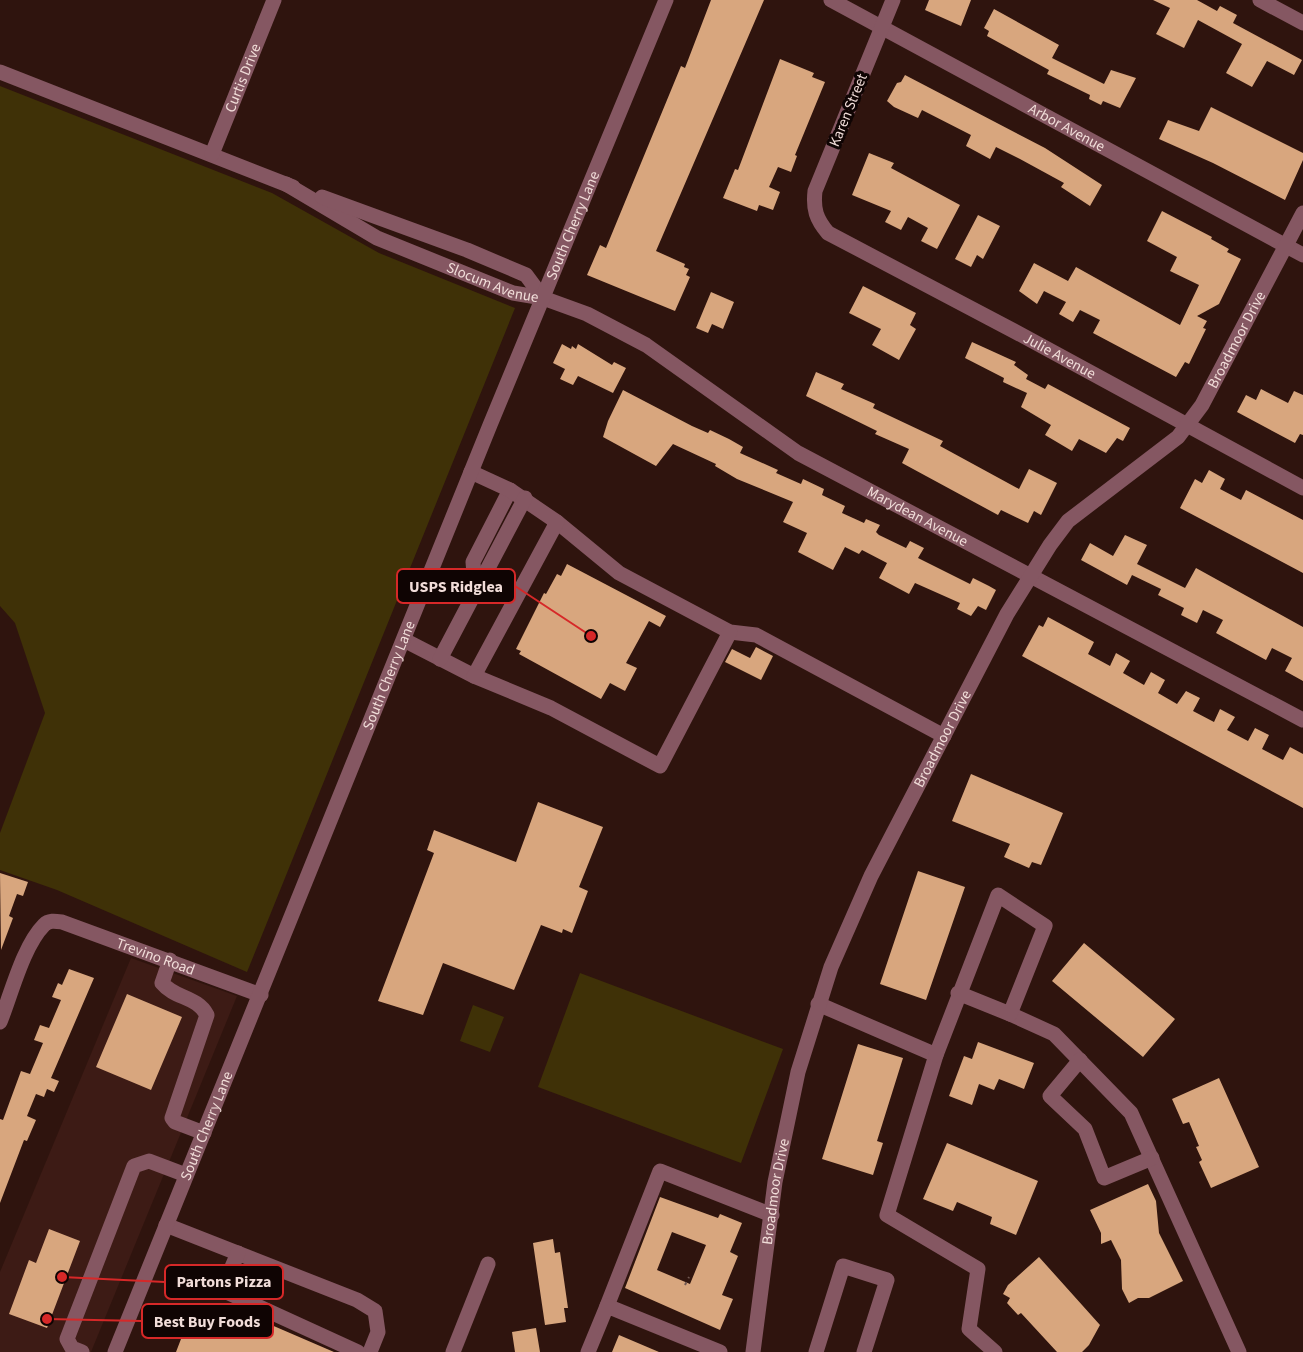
<svg xmlns="http://www.w3.org/2000/svg" width="1303" height="1352" font-family="'Source Sans 3',sans-serif">
<style>
.built{fill:#3d1b15}
.green{fill:#3f3107}
.building{fill:#d8a67e;fill-rule:evenodd}
.lines{fill:none;stroke-linecap:round;stroke-linejoin:round}
.path{stroke:#705852;stroke-width:2;stroke-dasharray:3 4.5;stroke-linecap:butt}
.minor{stroke:#855762;stroke-width:15}
.labels{text-anchor:middle;stroke-width:6;stroke-linejoin:round;paint-order:stroke}
.street-label{font-size:15px;fill:#f1ddd9;stroke:#0f0403}
.leader{fill:none;stroke:#d62828;stroke-width:2}
.callout-dot{fill:#d62828;stroke:#0f0403;stroke-width:2}
.callout{fill:#0f0403;stroke:#d62828;stroke-width:2}
.callout-label{font-size:16px;text-anchor:middle;font-weight:bold;fill:#f1ddd9}
</style>
<rect width="100%" height="100%" fill="#2f140e"/>
<!-- built -->
<path class="built" d="M131,958L237,996L91,1352H0V1272Z"/>
<!-- green -->
<path class="green" d="M0,86L272,193L379,253L515,308L247,972L57,890L0,870V833L45,713L15,623L0,606Z
M580,973L783,1049L741,1163L538,1087Z
M473,1005L504,1017L490,1052L460,1041Z"/>
<!-- building -->
<path class="building" d="M711,0H764L656,251L685,264L684,267L689,269L686,275L690,277L675,311L587,275L600,245L606,248L681,66L685,68Z
M929,0H971L961,26L925,10Z
M1153,0H1197L1217,11L1220,6L1237,15L1233,23L1302,60L1294,75L1267,61L1252,87L1226,73L1242,44L1198,20L1184,48L1156,34L1170,8Z
M994,9L1059,45L1052,58L1104,84L1111,70L1136,78L1120,108L1103,101L1101,105L1089,99L1090,95L1047,74L1049,70L987,36L989,31L984,28Z
M780,59L814,73L812,77L825,82L795,155L797,156L791,172L778,167L769,187L780,192L773,210L759,205L757,211L723,198L735,169L738,170Z
M905,75L1045,148L1102,185L1090,206L1061,187L1064,183L1020,159L996,147L990,159L966,146L971,135L922,110L918,118L894,107L887,101L897,83L901,82Z
M1211,107L1303,153V160L1285,200L1213,163L1159,139L1168,120L1199,131Z
M869,153L894,163L891,168L960,205L937,249L921,241L928,228L908,217L901,230L885,222L891,211L852,195Z
M1162,211L1212,237L1211,239L1229,249L1227,252L1241,259L1219,304L1197,316L1207,321L1203,328L1206,329L1189,364L1185,362L1176,377L1093,333L1100,320L1080,310L1073,322L1059,314L1066,302L1044,291L1037,304L1019,291L1034,263L1068,281L1076,267L1180,325L1199,285L1170,271L1177,257L1147,241Z
M978,215L1000,226L983,259L977,255L971,267L955,259Z
M863,286L916,313L910,325L916,329L899,360L872,345L881,329L849,313Z
M711,292L734,302L723,329L712,324L708,333L696,328Z
M972,342L1016,362L1014,365L1028,375L1026,379L1045,389L1048,384L1130,428L1123,441L1117,438L1106,453L1079,439L1072,451L1045,435L1051,425L1021,407L1027,393L1003,382L1004,378L965,358Z
M562,344L571,349L572,346L576,349L578,344L612,365L614,362L626,368L613,393L578,376L573,385L560,379L565,369L553,363Z
M816,372L844,384L841,389L875,404L873,408L943,441L940,446L1019,489L1029,469L1057,483L1041,515L1034,511L1028,523L1001,510L998,515L902,463L909,449L875,434L877,431L806,396Z
M1261,389L1288,403L1294,391L1303,395V435L1300,434L1295,443L1237,412L1246,395L1256,400Z
M623,390L692,426L708,433L710,430L729,439L743,447L740,453L778,470L776,473L801,484L803,479L824,489L822,495L845,506L842,513L864,523L866,519L880,525L876,532L879,535L906,548L910,541L924,548L918,558L970,584L973,578L989,586L996,590L986,610L978,606L971,616L957,609L960,603L915,583L909,594L879,578L887,563L862,550L859,554L845,547L833,570L798,552L807,533L783,522L793,502L737,479L715,466L716,464L673,444L656,466L603,437L608,421Z
M1209,470L1225,479L1220,489L1241,500L1246,490L1303,520V573L1180,508L1195,479L1202,483Z
M1125,535L1147,545L1137,564L1185,588L1196,568L1303,627V681L1285,671L1292,658L1272,648L1266,660L1216,633L1223,620L1203,610L1197,623L1181,615L1184,608L1158,595L1161,589L1132,575L1127,585L1081,560L1090,543L1113,556Z
M567,564L666,616L660,627L649,621L626,663L637,668L625,691L610,683L601,699L519,654L521,651L516,649L544,593L546,594L557,574L561,576Z
M1048,617L1094,642L1088,654L1110,666L1116,653L1130,661L1123,673L1144,685L1151,672L1165,680L1158,693L1177,704L1186,691L1200,698L1193,711L1214,722L1220,709L1235,717L1227,730L1248,741L1255,728L1269,735L1262,749L1283,760L1290,747L1303,754V808L1022,656L1039,625L1043,627Z
M756,647L773,656L761,680L725,662L732,649L750,658Z
M971,774L1063,813L1041,865L1032,862L1029,868L1004,857L1010,844L952,821Z
M538,802L603,827L579,887L588,891L572,933L563,929L562,933L541,925L514,990L443,963L423,1015L378,1001L434,853L427,850L434,830L516,862Z
M918,871L965,887L926,1000L880,984Z
M0,873L28,882L23,896L17,894L9,916L13,918L1,950Z
M1084,943L1175,1019L1143,1057L1052,981Z
M69,969L94,978L51,1078L59,1081L54,1092L47,1089L44,1097L36,1094L27,1116L36,1120L27,1141L24,1140L0,1203V1119L3,1120L21,1071L30,1074L43,1043L34,1040L40,1025L49,1028L61,1000L52,997L58,983L62,985Z
M127,994L182,1017L151,1090L96,1067Z
M978,1042L1034,1063L1024,1089L999,1079L994,1090L979,1084L972,1105L949,1096L964,1056L972,1059Z
M858,1044L903,1058L877,1141L883,1143L873,1175L822,1159Z
M1219,1078L1259,1167L1211,1188L1199,1162L1202,1160L1196,1147L1199,1146L1189,1122L1183,1124L1172,1099Z
M947,1143L1038,1181L1016,1235L990,1224L992,1217L957,1202L953,1211L923,1199Z
M1148,1184L1156,1201L1159,1233L1183,1281L1149,1298H1138L1129,1303L1122,1289L1121,1260L1111,1240L1101,1244V1233L1090,1210Z
M660,1197L718,1218L720,1214L742,1223L730,1252L738,1256L722,1295L733,1299L720,1330L625,1288ZM672,1232L706,1245L690,1284L657,1270Z
M49,1229L80,1241L47,1328L9,1314L29,1260L36,1263Z
M553,1239L555,1253L560,1252L568,1308H564L566,1322L545,1325L533,1243Z
M1039,1257L1100,1325L1089,1345L1082,1352H1057L1021,1313L1018,1315L1007,1303L1010,1298L1003,1294L1008,1285Z
M232,1308L327,1349L334,1352H176L191,1313L228,1328Z
M536,1328L540,1352H515L512,1332Z
M619,1335L659,1352H612Z"/>
<g class="lines">
<!-- path -->
<path class="path" d="M685,1285L689,1277"/>
<!-- minor -->
<g class="minor">
<path id="s1" d="M831,0L1303,255"/>
<path id="s2" d="M893,0L815,191C813,209 816,219 828,233L1014,331L1303,488"/>
<path d="M1260,0L1303,23"/>
<path d="M0,72L293,187"/>
<path id="s3" d="M212,154L274,0"/>
<path id="s4" d="M286,184L377,238L513,293L543,298L587,314L646,345L798,453L1303,720"/>
<path d="M322,197L467,250L526,275L543,298"/>
<path d="M557,522L619,573L730,632L756,635L944,736"/>
<path d="M482,580L474,574L473,562L510,490"/>
<path d="M404,640L474,676L557,522L510,490L471,472"/>
<path d="M440,659L525,498"/>
<path d="M474,676L551,708L660,766L730,632"/>
<path d="M170,960L162,983C175,999 197,996 207,1015L172,1118L175,1122L204,1133"/>
<path d="M818,1004L936,1055L887,1215L978,1269L969,1329L995,1352"/>
<path d="M1010,1014L1054,1034L1131,1113L1239,1352"/>
<path id="s5" d="M0,1022C11,995 23,946 44,925C49,920 55,921 62,922L261,995"/>
<path d="M936,1055L998,895L1045,926L1010,1014L958,993"/>
<path d="M1080,1060L1050,1096L1085,1129L1104,1178L1152,1158"/>
<path d="M166,1225L357,1300L375,1311L378,1332L370,1352"/>
<path d="M238,1253L222,1290L358,1352"/>
<path d="M607,1306L660,1171L772,1215"/>
<path d="M82,1352L72,1348L67,1339L134,1166L149,1161L186,1175"/>
<path id="s6" d="M115,1352L490,425L666,0"/>
<path d="M453,1352L488,1264"/>
<path d="M588,1352L607,1306L720,1352"/>
<path id="s7" d="M753,1352L775,1182L798,1072L831,967L871,876L1007,614L1050,545L1068,521L1178,437L1202,405L1303,213"/>
<path d="M816,1352L843,1266L887,1280L864,1352"/>
</g>
</g>
<g class="labels">
<!-- street labels -->
<g class="street-label">
<text dy="5" stroke="none"><textPath href="#s3" startOffset="82">Curtis Drive</textPath></text>
<text transform="translate(848 110) rotate(-68)" y="5">Karen Street</text>
<text dy="5" stroke="none"><textPath href="#s1" startOffset="268">Arbor Avenue</textPath></text>
<text dy="5" stroke="none"><textPath href="#s6" startOffset="1216">South Cherry Lane</textPath></text>
<text dy="5" stroke="none"><textPath href="#s4" startOffset="230">Slocum Avenue</textPath></text>
<text dy="5" stroke="none"><textPath href="#s7" startOffset="1152">Broadmoor Drive</textPath></text>
<text dy="5" stroke="none"><textPath href="#s2" startOffset="514">Julie Avenue</textPath></text>
<text dy="5" stroke="none"><textPath href="#s4" startOffset="718">Marydean Avenue</textPath></text>
<text dy="5" stroke="none"><textPath href="#s6" startOffset="730">South Cherry Lane</textPath></text>
<text dy="5" stroke="none"><textPath href="#s7" startOffset="648">Broadmoor Drive</textPath></text>
<text dy="5" stroke="none"><textPath href="#s5" startOffset="226">Trevino Road</textPath></text>
<text dy="5" stroke="none"><textPath href="#s6" startOffset="244">South Cherry Lane</textPath></text>
<text dy="5" stroke="none"><textPath href="#s7" startOffset="162">Broadmoor Drive</textPath></text>
</g>
</g>
<!-- callouts -->
<path class="leader" d="M591 636L515 586M62 1277L165 1282M47 1319L142 1321"/>
<g class="callout-dot">
<circle cx="591" cy="636" r="6"/>
<circle cx="62" cy="1277" r="6"/>
<circle cx="47" cy="1319" r="6"/>
</g>
<g class="callout">
<rect x="397" y="569" width="118" height="34" rx="6"/>
<rect x="165" y="1265" width="118" height="34" rx="6"/>
<rect x="142" y="1304" width="131" height="34" rx="6"/>
</g>
<g class="callout-label">
<text x="456" y="592">USPS Ridglea</text>
<text x="224" y="1287">Partons Pizza</text>
<text x="207" y="1327">Best Buy Foods</text>
</g>
</svg>
